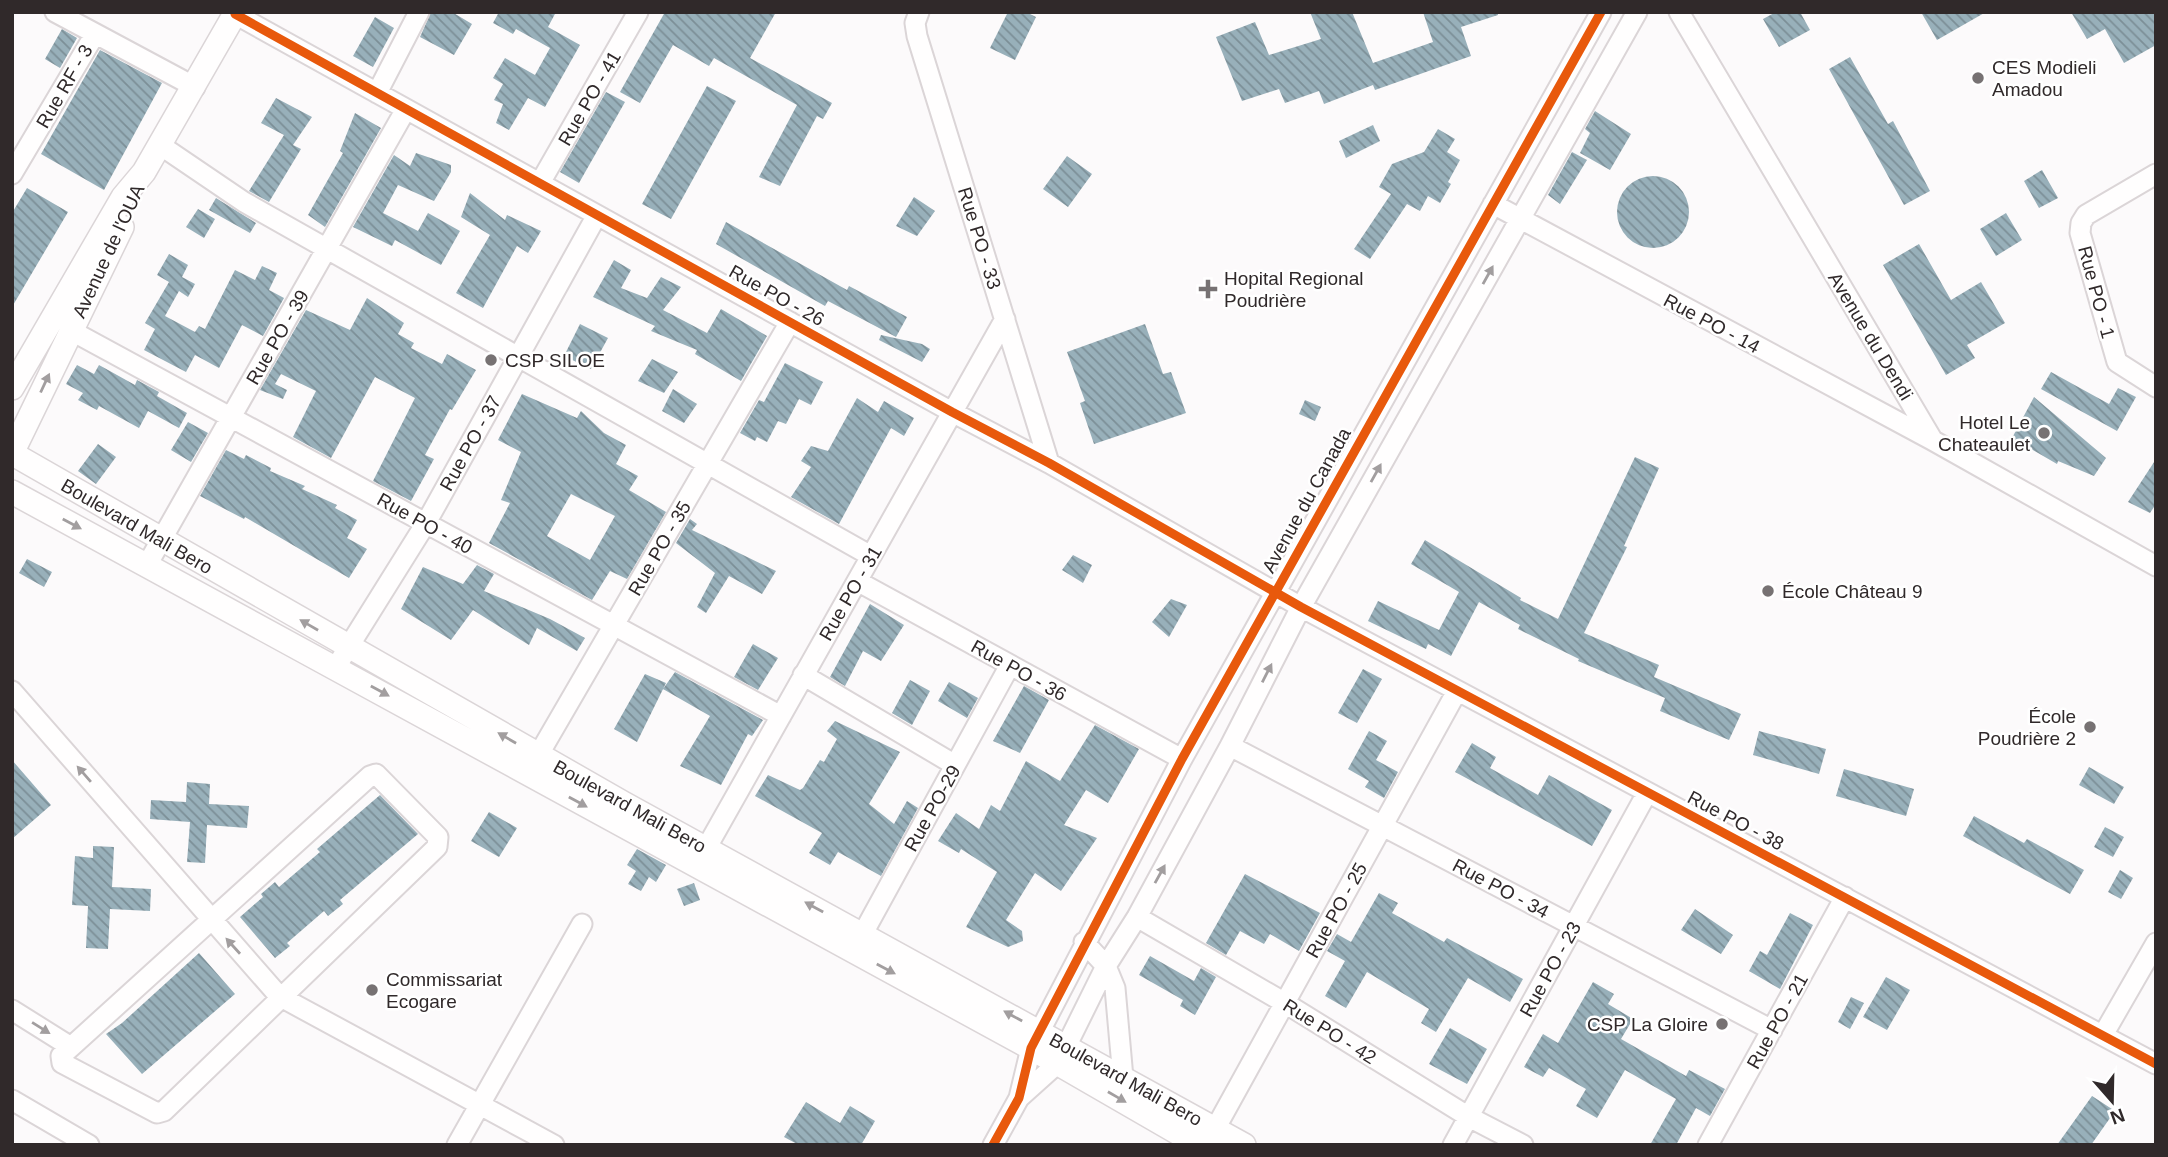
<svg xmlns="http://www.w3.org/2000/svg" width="2168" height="1157" font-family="Helvetica,sans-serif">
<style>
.building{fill:url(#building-back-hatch);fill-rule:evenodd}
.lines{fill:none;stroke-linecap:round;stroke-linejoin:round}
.minor-casing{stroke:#dbd5d7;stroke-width:23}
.major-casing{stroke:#dbd5d7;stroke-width:26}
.minor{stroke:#fffefe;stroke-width:19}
.major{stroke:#fffefe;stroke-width:23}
.cycleway-casing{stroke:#fff;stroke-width:13}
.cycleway{stroke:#e8590c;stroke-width:9}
.oneway{fill:#a29e9f}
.poi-dot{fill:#777273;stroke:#fff;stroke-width:2.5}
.labels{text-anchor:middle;stroke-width:5;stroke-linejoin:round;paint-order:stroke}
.poi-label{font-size:19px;fill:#30292a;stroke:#fff;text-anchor:start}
.street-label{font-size:19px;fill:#30292a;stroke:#fff}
</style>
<defs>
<pattern id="building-back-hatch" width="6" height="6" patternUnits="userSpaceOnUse" patternTransform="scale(1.75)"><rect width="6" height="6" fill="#98b0ba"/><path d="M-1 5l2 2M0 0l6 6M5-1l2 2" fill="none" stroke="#7c8f97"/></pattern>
</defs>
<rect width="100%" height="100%" fill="#fcfafb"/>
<!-- building -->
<path class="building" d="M431,12H452L472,24L454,55L420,37Z
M499,12H556L548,27L580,45L545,107L528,98L509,130L496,123L503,104L494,100L503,84L493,78L505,58L535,75L550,48L516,29L513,34L493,23Z
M665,12H776L750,58L832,103L823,119L817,116L780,186L759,177L797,105L714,58L709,66L673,45L640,103L620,92Z
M1008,12H1026L1036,17L1015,60L990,48Z
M1310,12H1352L1373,63L1433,42L1423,12H1498V15L1461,27L1471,56L1375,90L1373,85L1324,104L1319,91L1285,103L1279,89L1242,101L1216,37L1255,22L1269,55L1321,39Z
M1776,12H1800L1810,30L1779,47L1763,19Z
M1921,12H1986L1937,40Z
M2071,12H2156V45L2124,63L2105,29L2087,39Z
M375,17L394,28L373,67L353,56Z
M62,29L77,38L60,68L45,59Z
M100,50L162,83L104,190L41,154Z
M1850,57L1888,124L1893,121L1930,191L1904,205L1829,69Z
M707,86L736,101L671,219L642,204Z
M606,92L625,102L579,183L560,172Z
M276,98L312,117L293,145L301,149L269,202L249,191L284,135L261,123Z
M1595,111L1631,134L1610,170L1580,153L1590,133L1585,129Z
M355,113L381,128L325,227L308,215L343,153L340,151Z
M1373,125L1380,141L1346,158L1339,141Z
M1438,129L1455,139L1447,152L1460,160L1448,182L1451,184L1440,203L1428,196L1420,211L1407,204L1370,259L1354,249L1391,194L1379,187L1392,164L1424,152Z
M1572,152L1587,160L1560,204L1548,195Z
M416,153L451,165V172L434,201L398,185L383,213L418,231L428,213L460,231L441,265L395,240L392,246L353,227L394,155L410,166Z
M1067,156L1092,174L1068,207L1043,189Z
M2042,170L2058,198L2039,208L2024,181Z
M1617 212a36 36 0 1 1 72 0a36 36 0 1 1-72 0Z
M27,188L68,212L12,307V213Z
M470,193L505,220L507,215L541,231L528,253L517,246L483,308L456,293L490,235L461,217Z
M914,197L935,211L917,236L896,226Z
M216,198L256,223L250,233L209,210Z
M198,209L215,219L204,238L186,227Z
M2006,213L2022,240L1996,256L1980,229Z
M726,222L847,290L849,286L907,317L896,337L828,301L825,306L716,244Z
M1919,244L1951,300L1981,282L2005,323L1967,345L1975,358L1946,375L1883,265Z
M169,254L188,265L182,277L195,284L188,297L179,291L165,316L195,332L199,326L205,329L235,270L255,280L262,266L277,273L269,290L284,298L263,336L242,325L219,368L195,355L186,372L144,350L155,329L145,323L169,282L157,275Z
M614,260L631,270L621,288L647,298L661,277L681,287L663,310L707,333L721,309L767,336L741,381L695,354L697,350L651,331L655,326L593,297Z
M367,298L404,323L398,334L414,343L411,348L442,364L447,354L476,370L452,410L450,409L425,455L434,459L411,501L373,481L415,398L375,377L331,458L293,437L316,391L281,374L275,384L287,390L283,399L260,390L306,310L350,330Z
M580,324L608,338L591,369L564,356Z
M1145,324L1163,374L1171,372L1186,413L1094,444L1080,403L1085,401L1067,352Z
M881,335L922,344L930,349L922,362L879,340Z
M652,359L678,372L664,393L638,381Z
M785,363L823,382L811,405L799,399L786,424L778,421L767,442L757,437L755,441L740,433L759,400L764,402Z
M77,365L94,374L99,365L135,385L137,380L159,392L157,396L187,413L179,428L148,411L139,428L99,406L97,410L78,400L83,393L66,384Z
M2051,372L2109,404L2118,388L2136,397L2117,431L2041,389Z
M673,389L697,404L684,423L662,411Z
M522,394L577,418L581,411L604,433L626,445L616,464L638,476L629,490L666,512L627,579L610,571L592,600L489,543L510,503L501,500L521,452L498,440ZM571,494L615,516L590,560L547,536Z
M2034,397L2106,458L2094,476L2058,461L2057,464L2012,438Z
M857,398L878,412L884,401L914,418L904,436L891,428L839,524L791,497L811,467L801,461L811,446L828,451Z
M1305,400L1321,407L1315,421L1299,414Z
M188,422L208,433L191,462L171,450Z
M98,444L116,457L96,484L78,471Z
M226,450L244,459L246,455L271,468L270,471L305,486L302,489L337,505L335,508L357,520L347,538L367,549L349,578L245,517L244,519L200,496Z
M1635,457L1659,468L1624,546L1627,547L1584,633L1659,665L1654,677L1741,714L1729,740L1660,711L1665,698L1578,661L1579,659L1518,629L1520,625L1479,602L1451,656L1428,644L1426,649L1368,621L1378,601L1439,630L1459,592L1411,564L1425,540L1521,598L1520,600L1558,619Z
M2156,459V504L2150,513L2128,502Z
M690,519L697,524L692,530L776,571L762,594L729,576L706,613L697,607L715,573L676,543Z
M1073,555L1092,565L1083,583L1062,570Z
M27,559L52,572L44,587L19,573Z
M477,565L494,574L484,591L550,619L585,638L577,651L537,628L529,645L473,610L451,640L401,609L423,567L463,584Z
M1171,599L1187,605L1169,637L1152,622Z
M870,604L904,625L881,661L863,651L845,686L830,677Z
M753,644L778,658L758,690L734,677Z
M1363,669L1382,679L1357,723L1338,713Z
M675,672L763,720L752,736L748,734L721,785L680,766L710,716L663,689Z
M645,674L666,683L637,742L614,729Z
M910,680L930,691L912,725L892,713Z
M949,682L978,698L967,718L938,701Z
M1024,686L1049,700L1020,753L993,741Z
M835,721L900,752L869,804L894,824L907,801L918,808L881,876L838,852L830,865L809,853L822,833L755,796L768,775L800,790L803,788L820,760L824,762L837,739L827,731Z
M1095,725L1139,749L1108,803L1086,790L1064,825L1097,838L1061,891L1035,873L1006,920L1022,931L1023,941L1008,947L966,927L997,872L961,849L959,853L938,841L956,813L979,829L991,805L1000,811L1026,761L1060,781Z
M1369,731L1387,741L1376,760L1398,772L1384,798L1365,787L1369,781L1348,769Z
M1759,731L1826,749L1819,774L1753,755Z
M1472,743L1496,757L1490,768L1538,795L1549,775L1612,810L1592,846L1455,772Z
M12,760L51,805L12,839Z
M2089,767L2124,787L2114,804L2079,785Z
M1844,769L1914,789L1906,816L1836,796Z
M187,782L210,784L209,804L249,806L247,828L207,825L205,863L187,862L190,822L150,819L151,800L186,802Z
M380,795L418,834L340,900L343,904L328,916L324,911L287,943L290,946L275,958L240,917L263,897L261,894L275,882L279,887L320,852L317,849Z
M489,812L517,828L499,857L471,841Z
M1974,816L2024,843L2027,839L2084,870L2070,894L1963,836Z
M2105,827L2124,837L2113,857L2094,847Z
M93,846L114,847L112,887L151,889L150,911L110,909L108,949L86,948L88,906L72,905L75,856L93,858Z
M637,849L666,865L656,882L649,877L641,891L628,884L636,871L627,865Z
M2120,870L2133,878L2121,899L2108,892Z
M1245,874L1320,913L1299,951L1270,934L1264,944L1240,931L1226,955L1206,943Z
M694,883L700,900L684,906L677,889Z
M1379,893L1398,903L1392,913L1444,942L1447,938L1523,979L1510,1002L1468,978L1436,1032L1421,1023L1429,1009L1367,972L1346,1008L1325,996L1345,961L1327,951L1337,934L1351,942Z
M1695,909L1733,935L1721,954L1681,930Z
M1790,913L1813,925L1780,989L1749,971L1760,951L1767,955Z
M199,953L235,994L142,1074L106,1034L122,1023Z
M1150,956L1194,981L1201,968L1216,977L1195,1015L1180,1006L1183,1000L1139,975Z
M1886,977L1910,990L1887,1030L1863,1017Z
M1593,982L1614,994L1608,1004L1633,1019L1621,1039L1686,1076L1689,1070L1725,1089L1710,1116L1696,1108L1676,1145H1650L1676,1099L1625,1070L1597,1118L1576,1106L1586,1089L1549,1068L1543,1077L1524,1067L1543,1034L1558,1043Z
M1851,997L1864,1003L1850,1029L1838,1022Z
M1450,1028L1487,1049L1467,1084L1429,1064Z
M2092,1096L2115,1111L2091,1145H2057Z
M806,1102L840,1123L850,1106L875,1121L861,1145H799L784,1137Z"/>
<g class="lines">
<!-- minor casing -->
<g class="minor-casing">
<path id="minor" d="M55,12L195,87
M919,12L915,23L917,36L1049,463
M1679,12L1932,439
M235,14L952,412L1049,463L1301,607L2156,1064
M377,93L419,12
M160,145L244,202L871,556
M12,174L95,34
M2156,174L2086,215L2081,223L2080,233L2117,362L2156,387
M540,183L638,12
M1493,204L1932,440L2156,566
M70,330L781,716
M147,565L406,109
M857,581L1182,759
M336,667L426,523L597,215
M803,675L955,765
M12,691L279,996L554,1145
M1230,746L1772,1030
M532,766L790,322
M376,774L438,837L437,847L164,1111L157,1113L62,1063L61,1056L71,1047L370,776Z
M699,861L1005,319
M1137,917L1285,1003L1469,1117L1523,1145
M1084,942L1106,966L1115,988L1123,1078
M855,948L1010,665
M12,1010L71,1047
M2103,1035L2156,943
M1019,1098L1058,1063L1106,966L1137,917L1230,746L1301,607L1637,12
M12,1100L89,1145
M1209,1140L1457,691
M457,1145L582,924
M993,1145L1019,1098L1031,1048L1182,759L1601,12
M1453,1145L1647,793
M1708,1145L1845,897"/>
</g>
<!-- major casing -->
<g class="major-casing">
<path id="major" d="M12,388L123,197L144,172L236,12
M16,445L122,227
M20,458L623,803L1244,1145
M12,492L1031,1048L1199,1145"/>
</g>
<!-- minor -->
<use href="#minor" class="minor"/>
<!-- major -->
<use href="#major" class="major"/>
<!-- cycleway casing -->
<g class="cycleway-casing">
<path id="cycleway" d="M235,14L952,412L1049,463L1301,607L2156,1064
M993,1145L1019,1098L1031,1048L1182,759L1601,12"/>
</g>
<!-- cycleway -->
<use href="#cycleway" class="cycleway"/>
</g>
<!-- one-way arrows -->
<defs><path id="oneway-solid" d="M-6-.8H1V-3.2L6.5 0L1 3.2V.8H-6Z" transform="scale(1.75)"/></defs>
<g class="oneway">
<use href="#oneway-solid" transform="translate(1488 275) rotate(-61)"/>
<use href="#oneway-solid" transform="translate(45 383) rotate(-65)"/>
<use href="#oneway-solid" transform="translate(1376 473) rotate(-61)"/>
<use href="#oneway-solid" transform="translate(72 524) rotate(28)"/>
<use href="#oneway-solid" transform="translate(309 625) rotate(-150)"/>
<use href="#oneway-solid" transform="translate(1267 673) rotate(-63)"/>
<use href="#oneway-solid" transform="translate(380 691) rotate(29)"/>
<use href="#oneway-solid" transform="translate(507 738) rotate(-150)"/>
<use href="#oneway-solid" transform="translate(84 774) rotate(-131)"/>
<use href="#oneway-solid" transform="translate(578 802) rotate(29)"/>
<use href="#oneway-solid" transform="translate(1160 874) rotate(-61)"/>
<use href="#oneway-solid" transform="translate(814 907) rotate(-151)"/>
<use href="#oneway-solid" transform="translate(233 946) rotate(-132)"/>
<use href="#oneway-solid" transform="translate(886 969) rotate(28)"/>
<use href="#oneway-solid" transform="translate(1013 1016) rotate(-151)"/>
<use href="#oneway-solid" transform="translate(41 1028) rotate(32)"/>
<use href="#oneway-solid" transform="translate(1117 1097) rotate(30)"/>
</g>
<!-- markers -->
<g class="poi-dot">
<circle cx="1978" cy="78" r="7"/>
<path d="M1204.5 278.5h7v7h7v7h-7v7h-7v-7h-7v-7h7z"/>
<circle cx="491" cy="360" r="7"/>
<circle cx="2044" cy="433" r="7"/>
<circle cx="1768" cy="591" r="7"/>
<circle cx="2090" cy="727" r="7"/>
<circle cx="372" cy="990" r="7"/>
<circle cx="1722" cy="1024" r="7"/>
</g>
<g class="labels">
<!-- poi labels -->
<g class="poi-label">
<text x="1992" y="74">CES Modieli<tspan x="1992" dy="22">Amadou</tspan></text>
<text x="1224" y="285">Hopital Regional<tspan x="1224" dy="22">Poudrière</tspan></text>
<text x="505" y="367">CSP SILOE</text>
<text x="2030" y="429" text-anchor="end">Hotel Le<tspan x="2030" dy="22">Chateaulet</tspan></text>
<text x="1782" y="598">École Château 9</text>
<text x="2076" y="723" text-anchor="end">École<tspan x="2076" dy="22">Poudrière 2</tspan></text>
<text x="386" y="986">Commissariat<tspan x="386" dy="22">Ecogare</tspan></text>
<text x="1708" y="1031" text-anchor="end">CSP La Gloire</text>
</g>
<!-- street labels -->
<g class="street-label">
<text transform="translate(64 86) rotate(-60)" y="7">Rue RF - 3</text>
<text transform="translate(589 98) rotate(-60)" y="7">Rue PO - 41</text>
<text transform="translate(980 238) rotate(73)" y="7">Rue PO - 33</text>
<text transform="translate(108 251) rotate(-65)" y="7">Avenue de l'OUA</text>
<text transform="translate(2097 292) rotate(75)" y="7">Rue PO - 1</text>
<text transform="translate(777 295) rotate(29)" y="7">Rue PO - 26</text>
<text transform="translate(1712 323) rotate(28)" y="7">Rue PO - 14</text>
<text transform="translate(1871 336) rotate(59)" y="7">Avenue du Dendi</text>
<text transform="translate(277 337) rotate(-60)" y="7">Rue PO - 39</text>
<text transform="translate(470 443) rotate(-61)" y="7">Rue PO - 37</text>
<text transform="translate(1306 500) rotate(-61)" y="7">Avenue du Canada</text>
<text transform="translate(425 523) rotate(29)" y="7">Rue PO - 40</text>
<text transform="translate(137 526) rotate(30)" y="7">Boulevard Mali Bero</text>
<text transform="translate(659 548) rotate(-60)" y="7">Rue PO - 35</text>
<text transform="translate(850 593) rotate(-60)" y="7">Rue PO - 31</text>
<text transform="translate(1019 670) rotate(29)" y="7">Rue PO - 36</text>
<text transform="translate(630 806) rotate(29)" y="7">Boulevard Mali Bero</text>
<text transform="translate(932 808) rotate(-61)" y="7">Rue PO-29</text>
<text transform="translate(1736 820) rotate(28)" y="7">Rue PO - 38</text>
<text transform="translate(1501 888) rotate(28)" y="7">Rue PO - 34</text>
<text transform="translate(1336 910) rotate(-61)" y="7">Rue PO - 25</text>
<text transform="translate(1550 969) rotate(-61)" y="7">Rue PO - 23</text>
<text transform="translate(1777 1021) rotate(-61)" y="7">Rue PO - 21</text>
<text transform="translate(1330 1031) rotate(32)" y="7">Rue PO - 42</text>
<text transform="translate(1126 1079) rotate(29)" y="7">Boulevard Mali Bero</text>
</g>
</g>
<!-- border -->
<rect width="2168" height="1157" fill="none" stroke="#30292a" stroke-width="28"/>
<!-- north arrow -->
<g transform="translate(2112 1101) rotate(160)" stroke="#ffffff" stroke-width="5" paint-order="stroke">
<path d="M0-5L12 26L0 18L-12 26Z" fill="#30292a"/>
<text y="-10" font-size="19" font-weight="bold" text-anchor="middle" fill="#30292a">N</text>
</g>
</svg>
